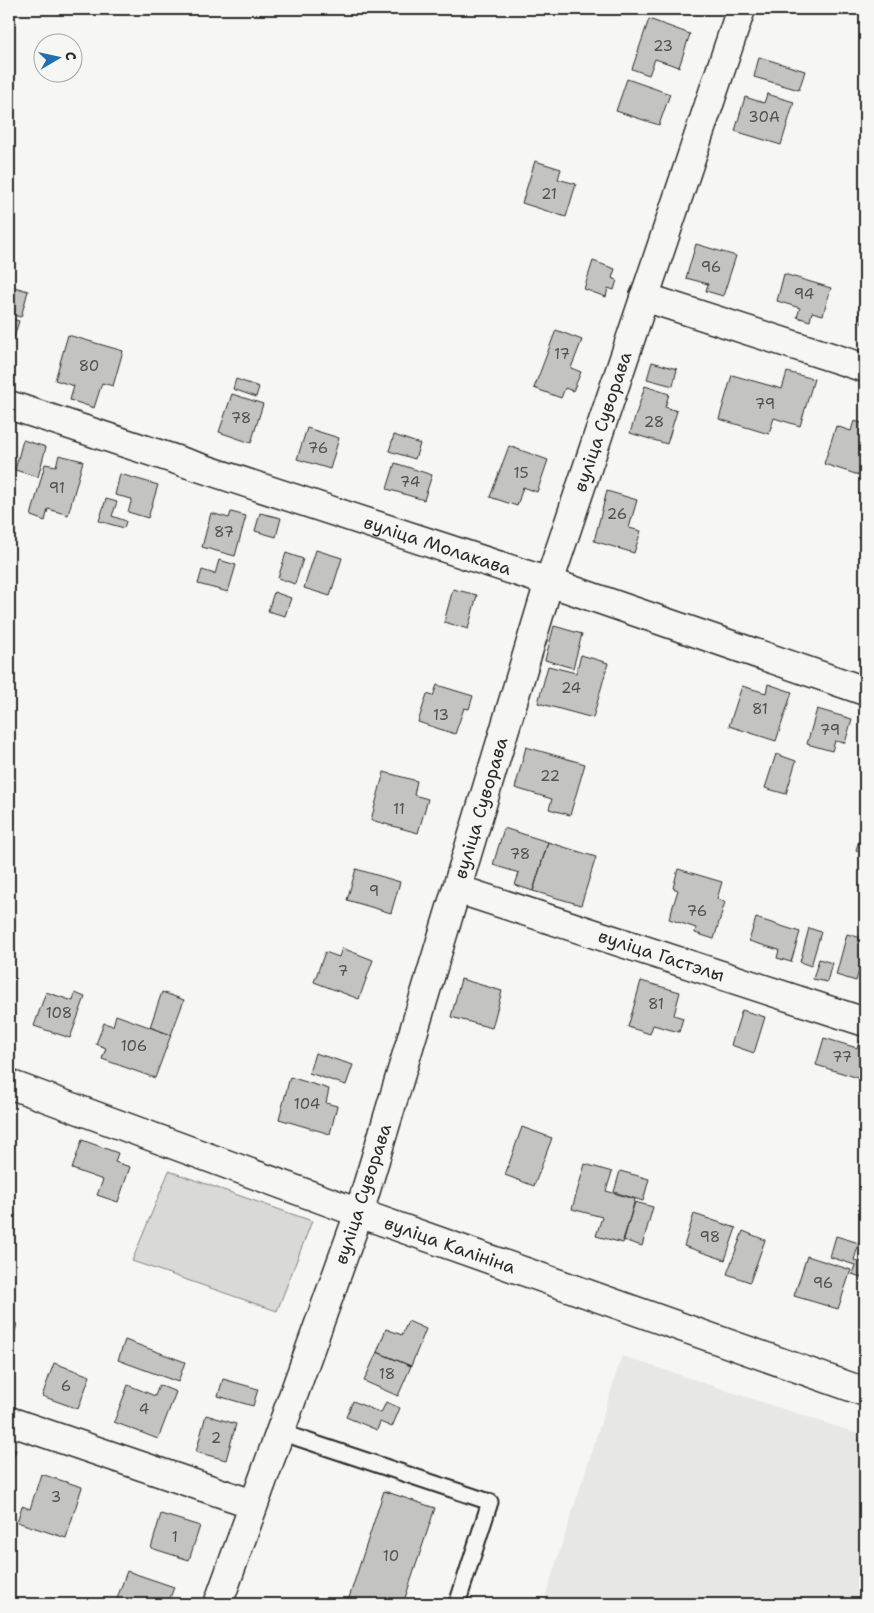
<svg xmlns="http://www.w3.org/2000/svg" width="874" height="1613" font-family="'Shantell Sans',sans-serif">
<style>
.built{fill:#e7e7e3}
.green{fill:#d9d9d5;stroke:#828280}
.building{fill:#c3c3c0;stroke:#2b2b2b}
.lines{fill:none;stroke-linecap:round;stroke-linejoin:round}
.lane-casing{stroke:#2b2b2b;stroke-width:19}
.street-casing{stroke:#2b2b2b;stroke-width:31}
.secondary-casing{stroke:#2b2b2b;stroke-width:31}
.lane{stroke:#f6f6f2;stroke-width:15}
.street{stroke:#f6f6f2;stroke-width:28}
.secondary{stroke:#f6f6f2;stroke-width:28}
.labels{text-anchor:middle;stroke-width:5;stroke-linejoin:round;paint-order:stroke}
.number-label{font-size:15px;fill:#515150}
.street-label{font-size:18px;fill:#2b2b2b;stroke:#f6f6f2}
</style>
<rect width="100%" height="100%" fill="#f6f6f2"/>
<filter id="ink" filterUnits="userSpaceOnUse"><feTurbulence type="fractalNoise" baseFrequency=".02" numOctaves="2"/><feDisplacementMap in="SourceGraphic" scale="10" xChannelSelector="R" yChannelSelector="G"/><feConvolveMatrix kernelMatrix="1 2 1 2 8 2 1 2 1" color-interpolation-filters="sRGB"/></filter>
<g filter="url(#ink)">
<!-- built -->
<path class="built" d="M622,1356L865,1436V1604H543Z"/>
<!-- green -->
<path class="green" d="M169,1171L312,1221L277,1311L132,1261Z"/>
<!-- building -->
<path class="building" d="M649,19L690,34L679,67L655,59L649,75L632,69Z
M759,57L805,71L799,90L754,77Z
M627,79L670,94L659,125L616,111Z
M767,94L794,102L781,145L735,131L745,97L764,103Z
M535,161L561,169L558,179L576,184L566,217L522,203Z
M696,244L736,256L723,296L706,291L708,284L686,278Z
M593,261L615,269L612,278L617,280L614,290L608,288L606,297L584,289Z
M784,274L831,288L823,315L812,312L810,321L797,317L800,308L777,301Z
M14,287L28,291L21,317L9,314V305Z
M865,295V324L858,322Z
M9,318L19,321L11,347L9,346Z
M556,330L582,340L571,368L581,372L573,391L565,388L561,398L534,388Z
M68,335L123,351L113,386L102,383L94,408L70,400L74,386L55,380Z
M652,362L677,369L673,386L647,379Z
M787,372L814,379L800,426L774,418L769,434L719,419L732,375L782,389Z
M236,379L259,387L256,397L233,389Z
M645,386L669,394L665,407L677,411L667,444L630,433Z
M232,394L263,404L251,443L219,432Z
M854,421L865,424V477L824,464L836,426L851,431Z
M307,428L339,438L330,469L297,459Z
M394,435L420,444L415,459L389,451Z
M23,440L46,447L38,477L15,470Z
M509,446L548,460L537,492L523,487L517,506L490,497Z
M59,455L83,461L68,515L48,509L45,521L31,516L45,464L56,466Z
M395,463L432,475L424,500L387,489Z
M120,474L158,485L148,518L128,512L132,499L115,495Z
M607,491L637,500L629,528L641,531L634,553L594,541Z
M106,499L117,502L112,516L126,521L124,528L99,521Z
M231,512L246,516L235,556L202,547L211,513L229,518Z
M260,513L281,518L276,537L255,531Z
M316,550L342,558L330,596L304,588Z
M286,553L303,559L295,584L278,578Z
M219,560L236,565L228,592L198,584L202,570L215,574Z
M453,589L477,595L468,629L444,622Z
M274,592L291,598L285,616L268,611Z
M554,626L582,634L573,668L545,660Z
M581,655L608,663L593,718L538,703L548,666L576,673Z
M768,684L792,692L776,741L729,726L742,686L766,693Z
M437,685L473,696L469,709L464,708L455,734L418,722L427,694L433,696Z
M817,709L852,719L845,743L835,741L832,751L807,744Z
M526,747L585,764L570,815L549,809L552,799L515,788Z
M776,754L796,761L786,794L765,788Z
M384,772L417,781L414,795L428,799L418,833L371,820Z
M865,822V854L856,850Z
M504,828L548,842L533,891L515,885L519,873L493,865Z
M548,842L596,857L581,905L533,891Z
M356,869L400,882L391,913L347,900Z
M678,869L722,882L717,899L725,902L714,939L695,933L696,928L669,919L678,890L673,888Z
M756,918L800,932L791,962L777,958L779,950L749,941Z
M809,928L821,932L811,966L800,962Z
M847,934L865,939V961L862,960L856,981L836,975Z
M342,948L373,960L359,999L314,982L325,952L339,957Z
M819,959L832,963L827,982L813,979Z
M461,979L502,991L492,1028L451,1017Z
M641,981L680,992L674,1015L683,1018L679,1032L653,1025L650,1034L628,1027Z
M46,992L73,1001L75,993L85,997L70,1038L34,1026Z
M162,992L184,1000L171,1035L150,1027Z
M742,1010L765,1017L754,1053L731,1045Z
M116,1015L171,1035L155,1078L102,1059L106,1048L96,1044L104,1023L113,1026Z
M824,1038L857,1048L860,1040L865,1041V1080L816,1065Z
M315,1053L353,1065L346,1085L309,1073Z
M290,1077L329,1089L326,1103L337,1106L330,1134L279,1119Z
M522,1127L552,1138L534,1186L505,1175Z
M82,1140L118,1153L115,1162L130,1167L118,1202L97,1195L103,1180L72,1169Z
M585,1164L612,1172L606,1191L635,1199L623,1243L596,1236L602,1217L572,1209Z
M620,1171L649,1179L643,1201L614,1192Z
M635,1202L653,1207L642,1246L623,1240Z
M694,1214L736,1228L725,1260L684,1246Z
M743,1231L765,1240L750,1282L727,1274Z
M836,1236L859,1243L854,1260L865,1263L864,1278L852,1274L855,1265L830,1257Z
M807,1256L851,1270L838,1309L794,1296Z
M9,1321L17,1324L9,1351Z
M408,1321L426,1329L411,1366L377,1352L386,1329L402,1335Z
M125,1340L185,1362L178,1382L118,1360Z
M377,1352L411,1366L398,1396L364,1381Z
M54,1363L90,1376L78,1409L42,1396Z
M223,1379L258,1389L253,1406L218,1396Z
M128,1385L155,1396L159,1385L176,1392L158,1439L114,1422Z
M353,1401L381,1413L386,1402L400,1408L392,1427L380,1422L377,1430L346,1417Z
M206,1415L236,1424L226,1460L196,1452Z
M9,1447L16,1450L9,1469Z
M41,1474L82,1487L66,1538L17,1522L22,1506L30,1509Z
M384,1491L435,1508L403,1604H347Z
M161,1514L200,1526L189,1560L151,1548Z
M127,1571L174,1587L168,1604H115Z"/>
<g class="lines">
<!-- lane casing -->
<g class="lane-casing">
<path id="lane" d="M280,1432L490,1502L457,1604"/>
</g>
<!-- street casing -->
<g class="street-casing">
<g id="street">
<path d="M644,297L865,368"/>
<path id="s1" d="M9,405L549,582L865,691"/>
<path id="s2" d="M457,889L865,1022"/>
<path id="s3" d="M9,1084L359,1213L549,582L741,9"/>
<path d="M9,1421L253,1504"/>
</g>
</g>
<!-- secondary casing -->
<g class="secondary-casing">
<g id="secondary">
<path id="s4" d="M218,1604L359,1213L865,1392"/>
</g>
</g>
<!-- lane -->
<use href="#lane" class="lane"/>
<!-- street -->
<use href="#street" class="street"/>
<!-- secondary -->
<use href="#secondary" class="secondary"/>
</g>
</g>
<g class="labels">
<!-- number labels -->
<g class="number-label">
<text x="663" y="51">23</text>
<text x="764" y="122">30А</text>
<text x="549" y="199">21</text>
<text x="711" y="272">96</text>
<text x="804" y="299">94</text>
<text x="562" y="359">17</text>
<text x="89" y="371">80</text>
<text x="765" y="409">79</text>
<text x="241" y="423">78</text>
<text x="654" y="427">28</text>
<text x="318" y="453">76</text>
<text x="521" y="478">15</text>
<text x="410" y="487">74</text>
<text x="57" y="493">91</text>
<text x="617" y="519">26</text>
<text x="224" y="537">87</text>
<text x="571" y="693">24</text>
<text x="760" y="714">81</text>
<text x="441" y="720">13</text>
<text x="830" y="735">79</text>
<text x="550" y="781">22</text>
<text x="399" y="814">11</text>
<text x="520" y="859">78</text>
<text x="374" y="896">9</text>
<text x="697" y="916">76</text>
<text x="343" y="976">7</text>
<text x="656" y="1009">81</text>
<text x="59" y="1018">108</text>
<text x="134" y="1051">106</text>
<text x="842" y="1062">77</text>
<text x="307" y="1109">104</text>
<text x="710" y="1242">98</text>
<text x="823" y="1288">96</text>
<text x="387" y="1379">18</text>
<text x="66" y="1391">6</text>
<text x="144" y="1414">4</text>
<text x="216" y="1443">2</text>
<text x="56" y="1502">3</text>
<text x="175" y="1542">1</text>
<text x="391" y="1561">10</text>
</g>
<!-- street labels -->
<g class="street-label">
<text dy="6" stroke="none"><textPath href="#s3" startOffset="1201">вуліца Суворава</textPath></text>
<text dy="6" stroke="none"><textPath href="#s1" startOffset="451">вуліца Молакава</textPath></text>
<text dy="6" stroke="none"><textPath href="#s3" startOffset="796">вуліца Суворава</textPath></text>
<text dy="6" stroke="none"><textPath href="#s2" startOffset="215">вуліца Гастэлы</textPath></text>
<text transform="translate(363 1194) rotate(-72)" y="6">вуліца Суворава</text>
<text dy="6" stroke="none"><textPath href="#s4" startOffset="512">вуліца Калініна</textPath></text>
</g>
</g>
<!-- margin -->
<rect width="874" height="1613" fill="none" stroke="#f6f6f2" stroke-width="30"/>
<rect x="15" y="15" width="844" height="1583" fill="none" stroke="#2b2b2b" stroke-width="2" filter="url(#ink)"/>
<!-- north arrow -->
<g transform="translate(58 58) rotate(81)"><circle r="24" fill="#f6f6f2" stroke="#a5a5a2"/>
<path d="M0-4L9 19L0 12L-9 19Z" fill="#1f6fb2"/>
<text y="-8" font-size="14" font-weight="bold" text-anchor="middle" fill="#2b2b2b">С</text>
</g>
</svg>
